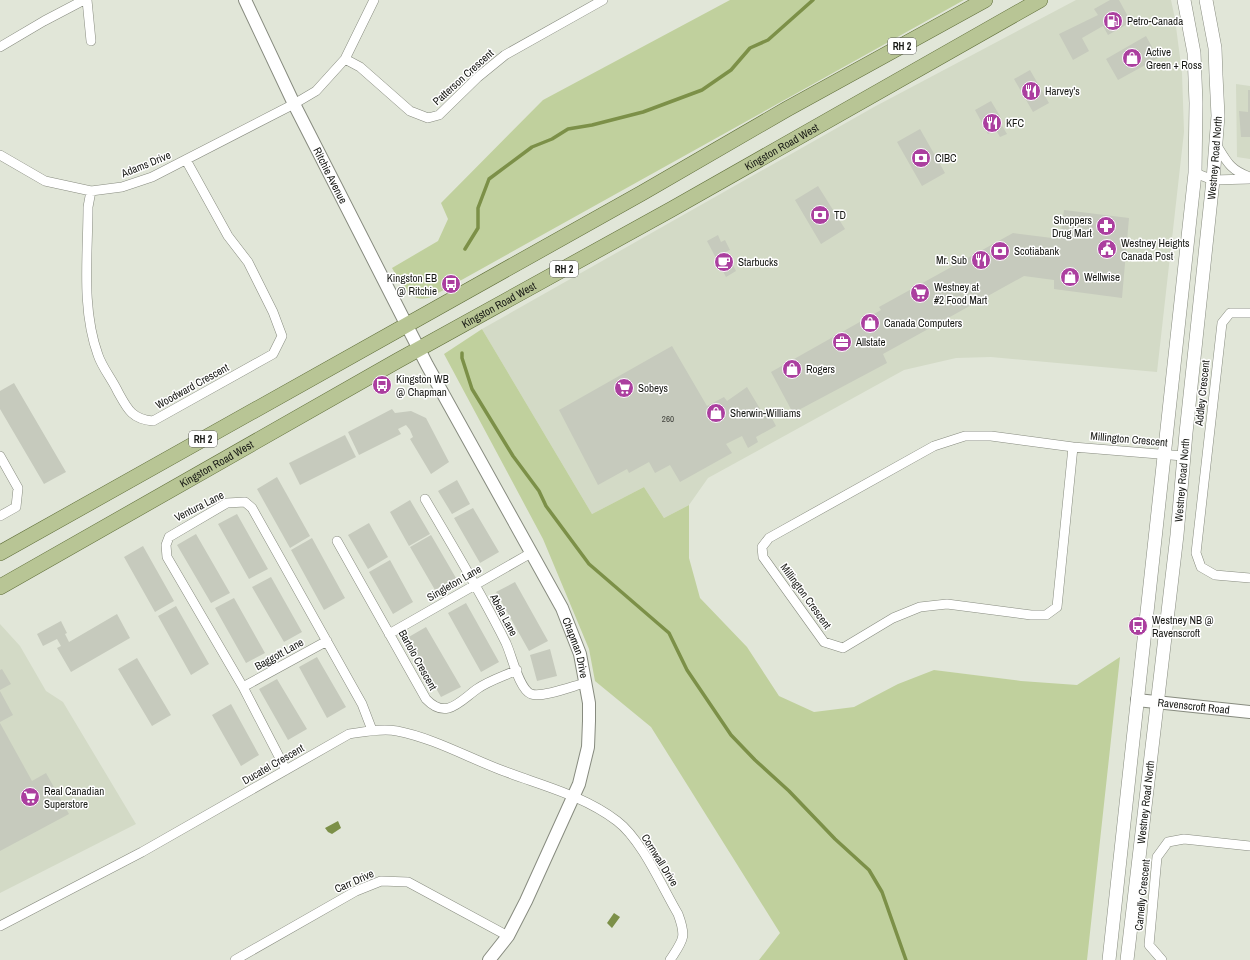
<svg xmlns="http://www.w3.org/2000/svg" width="1250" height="960" font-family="'Archivo Narrow',sans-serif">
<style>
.built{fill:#d3dac6}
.green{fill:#c0d09d}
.water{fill:#7c9048}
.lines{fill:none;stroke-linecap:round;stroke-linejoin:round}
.stream{stroke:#7c9048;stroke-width:3.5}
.building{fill:#c6cabd}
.minor-casing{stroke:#878b7f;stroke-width:10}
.tertiary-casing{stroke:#878b7f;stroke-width:14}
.secondary-casing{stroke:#878b7f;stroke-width:14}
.primary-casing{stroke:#606f3a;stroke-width:16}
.minor{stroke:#fff;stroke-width:9}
.tertiary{stroke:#fff;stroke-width:12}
.secondary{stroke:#fff;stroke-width:13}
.primary{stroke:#b8c595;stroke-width:15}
.labels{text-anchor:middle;stroke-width:3;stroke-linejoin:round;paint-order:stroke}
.number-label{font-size:9px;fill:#43443e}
.shield{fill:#fff;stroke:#5d5d5a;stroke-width:1}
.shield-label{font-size:10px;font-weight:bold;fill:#171814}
.poi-label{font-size:11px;fill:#171814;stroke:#fff;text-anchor:start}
.street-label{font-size:11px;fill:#171814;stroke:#fff}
</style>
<rect width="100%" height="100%" fill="#e1e6d8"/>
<!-- built -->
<path class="built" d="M1076,0H1171L1175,19L1182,73L1184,132L1157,372L991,357L956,358L904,370L708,478L689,505L664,518L644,487L592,514L482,329L874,107Z
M1236,84L1250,86V159L1237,157Z
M0,624L20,646L46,691L63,702L136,824L0,893Z"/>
<!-- green -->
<path class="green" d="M730,0H964L431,297C410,305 401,283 392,268L438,241L448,219L441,203L543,100Z
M482,329L592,514L644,487L664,518L689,505V558L700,598L747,647L779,696L814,712L854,707L898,684L934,670L1021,681L1077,685L1120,657L1087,960H759L780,933L651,727L595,681L589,649L543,539L444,354Z"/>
<!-- water -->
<path class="water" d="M338,821L341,828L332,834L328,832L325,828Z
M614,913L620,917L612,928L607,923Z"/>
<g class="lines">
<!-- stream -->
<path class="stream" d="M465,249L478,228V208L489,179L532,147L552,139L568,129L592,125L643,112L702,90L731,70L750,48L768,40L813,0
M462,353V358L472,389L513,456L539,491L546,506L589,564L669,633L687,670L731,735L755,760L789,791L835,839L869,870L882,892L906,960"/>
</g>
<!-- building -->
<path class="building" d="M1110,0H1119L1131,22L1108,35L1103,26L1082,38L1089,51L1073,60L1059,34L1098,15L1094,9Z
M1146,36L1158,58L1118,80L1106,59Z
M1030,70L1049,103L1033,112L1014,79Z
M1248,90H1250V137H1241L1239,111L1248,112Z
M991,101L1000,116L997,117L1007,134L1000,137L996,130L988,134L975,110Z
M920,129L945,173L922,186L897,142Z
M818,186L845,229L821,244L795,200Z
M1064,210L1129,218L1122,298L1054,289V280L1024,276L883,354L887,363L793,413L771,372L881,310L879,307L1013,233L1060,239Z
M718,235L721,242L725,240L730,250L726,252L736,271L726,277L707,241Z
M672,346L707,406L724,397L727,401L747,387L762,412L767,409L776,426L756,437L758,442L748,448L742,436L726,444L732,453L680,482L670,465L655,473L649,462L629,473L627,469L598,485L559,410Z
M14,383L66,472L44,484L0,409V391Z
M392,409L395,413L411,411L426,418L449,462L431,474L410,439L413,437L410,430L406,425L398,429L401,434L359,455L348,432Z
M345,435L356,457L300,485L289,463Z
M277,477L310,536L290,548L257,489Z
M457,480L470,504L452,514L438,491Z
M410,500L430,534L409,546L390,512Z
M473,508L499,552L480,563L454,518Z
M237,514L268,569L249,579L218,524Z
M369,523L388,557L368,569L348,535Z
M196,534L230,593L211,603L177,545Z
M431,535L456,578L435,590L410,547Z
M312,538L345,598L324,610L291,550Z
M143,546L174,601L155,612L124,557Z
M390,560L413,602L393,614L369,572Z
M271,577L302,632L284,642L252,587Z
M515,582L548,641L529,651L496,592Z
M234,598L265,653L246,663L215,608Z
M466,603L499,662L481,672L448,613Z
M176,606L209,664L191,675L158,616Z
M117,614L130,638L71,672L57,648L61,646L57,639L43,646L37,634L61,621L67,633L65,634L69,642Z
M426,627L461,687L441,697L407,638Z
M550,649L557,676L537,681L530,655Z
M317,657L346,707L327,718L299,667Z
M137,658L171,715L152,726L118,669Z
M2,669L11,684L0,690V670Z
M277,679L307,729L288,740L259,689Z
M0,691L13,715L0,722Z
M231,704L259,755L241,766L212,715Z
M0,723L32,781L46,773L69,814L0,851Z"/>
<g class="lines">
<!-- minor casing -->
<g class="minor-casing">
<path id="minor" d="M87,0L91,41
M0,47L44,21L84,0
M345,59L360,67L410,111L428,118L439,115L478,77L505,55L603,0
M1216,144C1227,162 1230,170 1250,177
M0,155L45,181L91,191L122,187L152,177L294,104L316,91L345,59L374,0
M1195,173L1213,180L1250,179
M91,191L88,207C88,255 81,308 98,355C102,367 111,378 117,390C127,408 131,419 153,421L273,354L282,336L273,312L248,262L228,236L186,160
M1250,313H1230L1222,323L1196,553L1201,567L1215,575L1250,578
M1073,447L1057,607L1046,615H1031L947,604L920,607L893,618L843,648L824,642L763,557L762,547L769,538L934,446L965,436H991L1073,447L1183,456
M0,456L18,488L16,507L0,516
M425,499C453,547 482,594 506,643C512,656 519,689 531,694C542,698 573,686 585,683
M337,541L426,699C446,720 459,702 477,689C488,681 504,676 517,670
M389,634L531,553
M243,687L327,641
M286,770L243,687L167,557L166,545L169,537L227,503L245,502L252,508L362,704L372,730
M0,926L142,852L349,734C364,732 381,728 397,731C433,738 467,757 501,770C540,785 583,795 617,821C642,840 662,887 678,914C687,938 683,940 670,960
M235,960L356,891L381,881L408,882L508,936
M1162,960L1149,945L1157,857L1168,842L1184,839L1250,846"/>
</g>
<!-- tertiary casing -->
<g class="tertiary-casing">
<g id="tertiary">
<path id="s1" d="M245,0L294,104L427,365L562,608L580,654L589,703V721L588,747L579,784L526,901L508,936L489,960"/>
<path id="s2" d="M1137,700L1250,712"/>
</g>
</g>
<!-- secondary casing -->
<g class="secondary-casing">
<g id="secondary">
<path d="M1109,960L1195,173L1196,103L1194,53L1184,0"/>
<path id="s3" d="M1127,960L1177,535L1186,433L1213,180L1218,116L1216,75L1215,48L1206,0"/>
</g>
</g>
<!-- primary casing -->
<g class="primary-casing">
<g id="primary">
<path d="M0,553L642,193L787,109L985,0"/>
<path id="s4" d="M0,587L397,361L672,209L1040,0"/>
</g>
</g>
<!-- minor -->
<use href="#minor" class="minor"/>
<!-- tertiary -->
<use href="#tertiary" class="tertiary"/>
<!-- secondary -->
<use href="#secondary" class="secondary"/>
<!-- primary -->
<use href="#primary" class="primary"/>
</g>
<!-- icons -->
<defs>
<g id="fuel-disc" transform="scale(1)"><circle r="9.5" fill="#ab3f9f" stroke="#fff"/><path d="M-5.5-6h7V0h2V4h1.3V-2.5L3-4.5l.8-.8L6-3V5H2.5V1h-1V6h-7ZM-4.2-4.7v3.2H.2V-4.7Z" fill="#fff"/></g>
<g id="shop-disc" transform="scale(1)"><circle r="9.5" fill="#ab3f9f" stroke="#fff"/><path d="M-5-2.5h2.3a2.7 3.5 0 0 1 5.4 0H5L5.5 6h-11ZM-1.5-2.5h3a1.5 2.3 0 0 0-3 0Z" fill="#fff"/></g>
<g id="restaurant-disc" transform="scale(1)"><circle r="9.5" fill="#ab3f9f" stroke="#fff"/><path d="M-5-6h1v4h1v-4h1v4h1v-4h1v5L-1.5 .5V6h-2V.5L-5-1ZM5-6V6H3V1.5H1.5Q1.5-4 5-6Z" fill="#fff"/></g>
<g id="bank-disc" transform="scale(1)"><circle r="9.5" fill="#ab3f9f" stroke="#fff"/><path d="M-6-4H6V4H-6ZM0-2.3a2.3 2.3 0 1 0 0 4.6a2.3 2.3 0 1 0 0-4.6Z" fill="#fff"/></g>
<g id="pharmacy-disc" transform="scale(1)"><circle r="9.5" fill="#ab3f9f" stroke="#fff"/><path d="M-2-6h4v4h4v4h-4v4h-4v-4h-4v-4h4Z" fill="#fff"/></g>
<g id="civic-disc" transform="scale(1)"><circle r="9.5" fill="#ab3f9f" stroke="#fff"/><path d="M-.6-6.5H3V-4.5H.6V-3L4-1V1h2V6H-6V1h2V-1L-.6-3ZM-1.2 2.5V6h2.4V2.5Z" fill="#fff"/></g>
<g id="cafe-disc" transform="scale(1)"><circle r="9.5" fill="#ab3f9f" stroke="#fff"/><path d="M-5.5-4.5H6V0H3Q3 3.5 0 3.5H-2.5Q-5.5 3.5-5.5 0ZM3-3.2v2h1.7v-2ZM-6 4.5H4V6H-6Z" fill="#fff"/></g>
<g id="bus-disc" transform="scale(1)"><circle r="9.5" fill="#ab3f9f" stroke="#fff"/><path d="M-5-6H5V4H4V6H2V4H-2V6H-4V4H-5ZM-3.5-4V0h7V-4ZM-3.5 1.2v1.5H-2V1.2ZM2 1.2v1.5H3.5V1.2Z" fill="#fff"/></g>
<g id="supermarket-disc" transform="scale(1)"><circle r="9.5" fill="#ab3f9f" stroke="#fff"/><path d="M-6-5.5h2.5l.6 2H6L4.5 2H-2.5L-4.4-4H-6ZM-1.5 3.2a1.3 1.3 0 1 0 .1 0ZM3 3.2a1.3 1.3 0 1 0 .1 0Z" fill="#fff"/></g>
<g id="office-disc" transform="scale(1)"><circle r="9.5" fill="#ab3f9f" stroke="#fff"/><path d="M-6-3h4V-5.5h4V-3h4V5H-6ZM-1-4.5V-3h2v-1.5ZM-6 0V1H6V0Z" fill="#fff"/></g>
</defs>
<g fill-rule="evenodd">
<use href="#fuel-disc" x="1113" y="21"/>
<use href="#shop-disc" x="1132" y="58"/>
<use href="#restaurant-disc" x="1031" y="91"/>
<use href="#restaurant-disc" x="992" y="123"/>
<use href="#bank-disc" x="921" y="158"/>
<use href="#bank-disc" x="820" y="215"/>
<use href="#pharmacy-disc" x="1106" y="226"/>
<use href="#civic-disc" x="1107" y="249"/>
<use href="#bank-disc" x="1000" y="251"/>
<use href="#restaurant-disc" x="981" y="260"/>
<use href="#cafe-disc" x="724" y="262"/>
<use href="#shop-disc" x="1070" y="277"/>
<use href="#bus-disc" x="451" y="284"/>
<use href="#supermarket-disc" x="920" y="293"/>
<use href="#shop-disc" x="870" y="323"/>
<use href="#office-disc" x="842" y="342"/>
<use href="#shop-disc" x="792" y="369"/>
<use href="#bus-disc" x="382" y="385"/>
<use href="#supermarket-disc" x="624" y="388"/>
<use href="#shop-disc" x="716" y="413"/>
<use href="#bus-disc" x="1138" y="626"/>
<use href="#supermarket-disc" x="30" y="797"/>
</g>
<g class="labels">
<!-- number labels -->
<g class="number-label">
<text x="668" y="422">260</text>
</g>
<!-- shield labels -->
<g class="shield">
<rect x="888" y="38" width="28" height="16" rx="3"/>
<rect x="550" y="261" width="28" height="16" rx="3"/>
<rect x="189" y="431" width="28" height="16" rx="3"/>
</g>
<g class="shield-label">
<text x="902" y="50">RH 2</text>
<text x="564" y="273">RH 2</text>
<text x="203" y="443">RH 2</text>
</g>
<!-- poi labels -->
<g class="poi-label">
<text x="1127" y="25">Petro-Canada</text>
<text x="1146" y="56">Active<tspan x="1146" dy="13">Green + Ross</tspan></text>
<text x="1045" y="95">Harvey's</text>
<text x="1006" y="127">KFC</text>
<text x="935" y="162">CIBC</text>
<text x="834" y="219">TD</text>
<text x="1092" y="224" text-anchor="end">Shoppers<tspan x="1092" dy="13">Drug Mart</tspan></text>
<text x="1121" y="247">Westney Heights<tspan x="1121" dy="13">Canada Post</tspan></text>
<text x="1014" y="255">Scotiabank</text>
<text x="967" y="264" text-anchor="end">Mr. Sub</text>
<text x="738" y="266">Starbucks</text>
<text x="1084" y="281">Wellwise</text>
<text x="437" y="282" text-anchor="end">Kingston EB<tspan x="437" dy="13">@ Ritchie</tspan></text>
<text x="934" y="291">Westney at<tspan x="934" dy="13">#2 Food Mart</tspan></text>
<text x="884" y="327">Canada Computers</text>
<text x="856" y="346">Allstate</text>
<text x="806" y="373">Rogers</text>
<text x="396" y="383">Kingston WB<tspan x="396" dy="13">@ Chapman</tspan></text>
<text x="638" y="392">Sobeys</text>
<text x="730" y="417">Sherwin-Williams</text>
<text x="1152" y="624">Westney NB @<tspan x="1152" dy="13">Ravenscroft</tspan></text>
<text x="44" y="795">Real Canadian<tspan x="44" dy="13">Superstore</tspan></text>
</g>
<!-- street labels -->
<g class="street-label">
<text transform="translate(463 77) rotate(-42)" y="4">Patterson Crescent</text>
<text dy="4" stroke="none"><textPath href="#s4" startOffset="897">Kingston Road West</textPath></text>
<text dy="4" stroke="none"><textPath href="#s3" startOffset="807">Westney Road North</textPath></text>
<text transform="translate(146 164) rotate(-22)" y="4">Adams Drive</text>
<text dy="4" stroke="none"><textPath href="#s1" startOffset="195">Ritchie Avenue</textPath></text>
<text dy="4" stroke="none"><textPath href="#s4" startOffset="573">Kingston Road West</textPath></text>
<text transform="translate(192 386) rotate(-29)" y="4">Woodward Crescent</text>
<text transform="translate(1202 393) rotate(-84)" y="4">Addley Crescent</text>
<text transform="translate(1129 439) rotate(5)" y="4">Millington Crescent</text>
<text dy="4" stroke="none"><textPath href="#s4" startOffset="249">Kingston Road West</textPath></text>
<text dy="4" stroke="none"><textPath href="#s3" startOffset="483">Westney Road North</textPath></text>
<text transform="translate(199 506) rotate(-27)" y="4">Ventura Lane</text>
<text transform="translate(454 583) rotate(-30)" y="4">Singleton Lane</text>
<text transform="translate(806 596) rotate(54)" y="4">Millington Crescent</text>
<text transform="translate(504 615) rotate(62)" y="4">Abela Lane</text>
<text dy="4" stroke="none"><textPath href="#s1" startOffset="728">Chapman Drive</textPath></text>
<text transform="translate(279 654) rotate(-29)" y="4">Baggott Lane</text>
<text transform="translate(418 660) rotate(61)" y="4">Bartolo Crescent</text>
<text dy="4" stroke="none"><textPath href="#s2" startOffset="57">Ravenscroft Road</textPath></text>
<text transform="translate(273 764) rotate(-30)" y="4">Ducatel Crescent</text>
<text dy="4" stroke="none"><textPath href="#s3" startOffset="159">Westney Road North</textPath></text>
<text transform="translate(660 860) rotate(58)" y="4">Cornwall Drive</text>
<text transform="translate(354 881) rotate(-24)" y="4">Carr Drive</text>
<text transform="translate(1142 895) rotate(-84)" y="4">Carnelly Crescent</text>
</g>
</g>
</svg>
